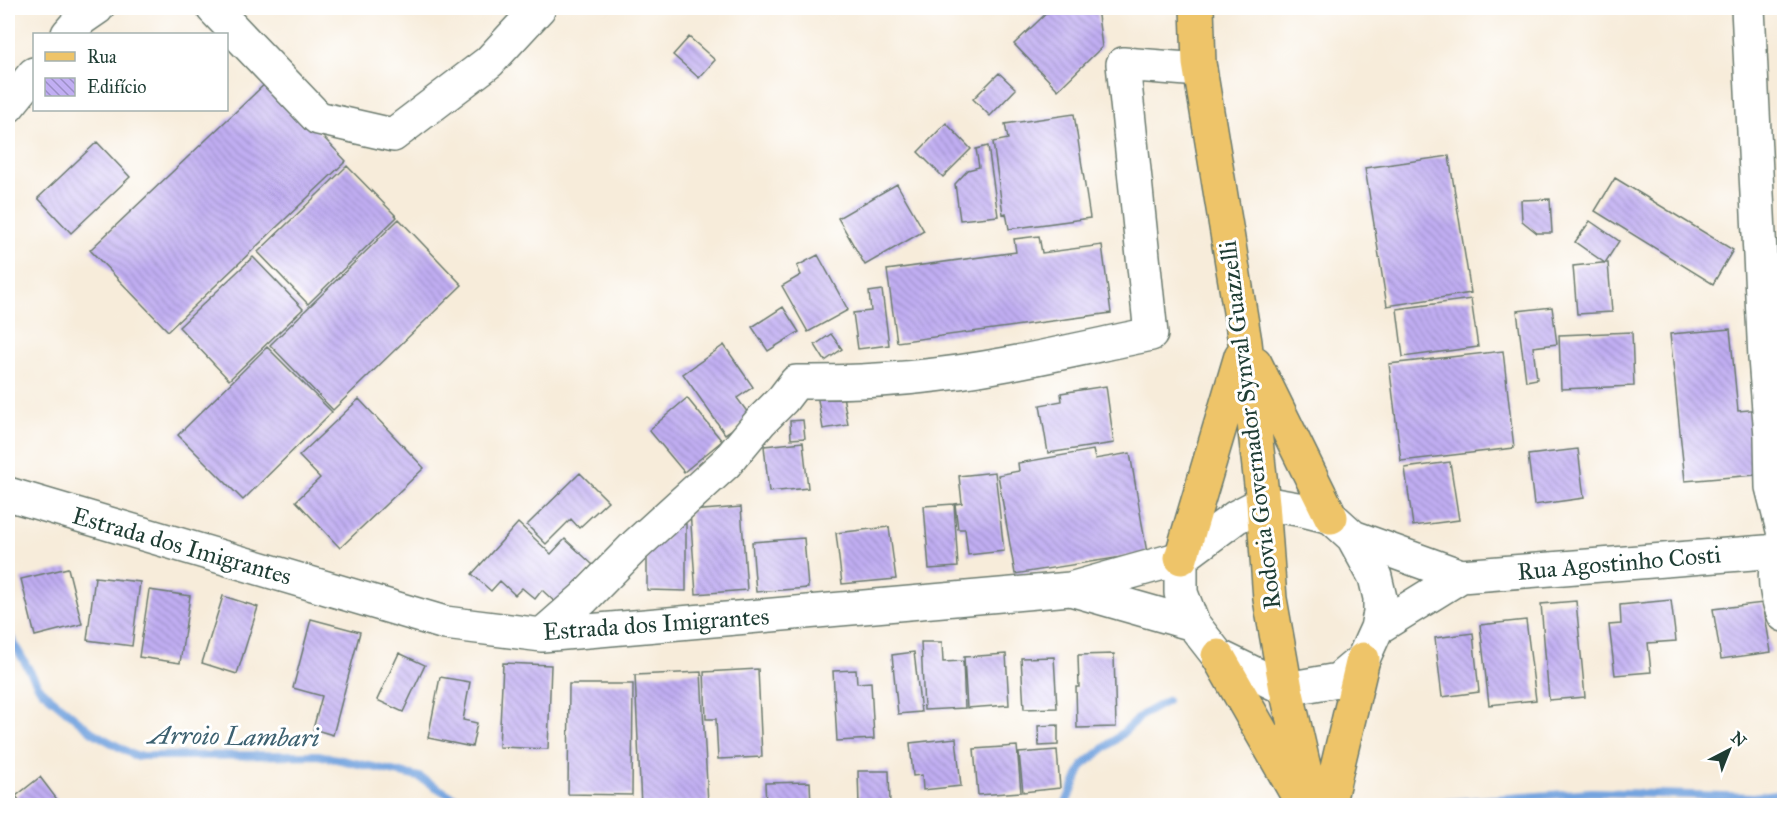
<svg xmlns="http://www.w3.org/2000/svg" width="1792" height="813" font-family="'IM FELL Great Primer',serif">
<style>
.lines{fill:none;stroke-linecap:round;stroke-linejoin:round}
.stream{stroke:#75a4df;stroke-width:8}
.building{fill:url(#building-back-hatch)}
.minor-casing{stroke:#6b7a6e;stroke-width:36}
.major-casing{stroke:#6b7a6e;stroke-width:36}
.minor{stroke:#fff;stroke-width:33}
.major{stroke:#eec469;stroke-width:33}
.labels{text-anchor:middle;stroke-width:6;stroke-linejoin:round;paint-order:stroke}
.street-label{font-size:24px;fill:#1f3d34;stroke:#fff}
.water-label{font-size:26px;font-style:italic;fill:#3d6170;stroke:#fff}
</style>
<defs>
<pattern id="building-back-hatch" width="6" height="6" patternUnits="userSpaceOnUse" patternTransform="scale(1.5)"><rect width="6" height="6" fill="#c1aef3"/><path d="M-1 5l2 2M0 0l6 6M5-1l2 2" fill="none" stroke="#9c8fc6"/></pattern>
</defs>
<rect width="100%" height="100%" fill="#fff"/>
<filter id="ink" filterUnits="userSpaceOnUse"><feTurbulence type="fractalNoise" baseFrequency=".0167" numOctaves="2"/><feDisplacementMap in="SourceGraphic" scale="12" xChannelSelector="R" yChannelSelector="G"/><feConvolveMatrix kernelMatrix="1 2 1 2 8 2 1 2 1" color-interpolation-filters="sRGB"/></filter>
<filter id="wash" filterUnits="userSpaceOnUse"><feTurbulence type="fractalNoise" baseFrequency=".008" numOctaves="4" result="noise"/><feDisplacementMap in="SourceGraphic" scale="24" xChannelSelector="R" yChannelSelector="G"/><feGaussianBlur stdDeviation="1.35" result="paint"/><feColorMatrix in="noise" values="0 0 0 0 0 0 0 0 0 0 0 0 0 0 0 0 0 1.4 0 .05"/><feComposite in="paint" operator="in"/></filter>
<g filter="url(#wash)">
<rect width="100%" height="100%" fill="#f7ecda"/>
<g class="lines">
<!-- stream -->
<path class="stream" d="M8,633L40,689L92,732L135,756L318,755L419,777L468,806
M1063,806L1066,803L1083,765L1116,739L1142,715L1167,701
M1403,806L1592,792L1754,797L1784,793"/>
</g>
<g id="blocks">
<!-- building -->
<path class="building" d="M1052,8H1097L1102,47L1058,90L1014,44Z
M689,37L715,60L699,78L673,55Z
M999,73L1016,89L990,116L973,99Z
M269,80L346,161L168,331L90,250Z
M1074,114L1090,218L1009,229L1006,213L1003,214L993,142L1008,139L1005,124Z
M946,123L971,149L943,177L918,152Z
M97,142L130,177L71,233L38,198Z
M988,146L998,216L960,220L955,184L968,170L979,167L976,149Z
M1449,156L1471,293L1387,306L1365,168Z
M347,166L397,217L308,304L258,252Z
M1615,178L1733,250L1713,284L1595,211Z
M897,184L924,231L865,265L838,218Z
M1550,199L1552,233H1537L1522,221L1521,200Z
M399,219L462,285L333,410L270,345Z
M1590,221L1619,241L1605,263L1575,242Z
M1039,236L1042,253L1102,245L1111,313L897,342L887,270L1016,252L1014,239Z
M818,255L848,310L808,332L782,286L801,275L797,266Z
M253,257L303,309L229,380L179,327Z
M1602,263H1608L1612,312L1577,314L1573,266Z
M882,290L889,345L858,349L853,313L871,311L869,292Z
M1471,299L1478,347L1403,357L1397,309Z
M783,307L799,332L768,351L752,327Z
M1552,307L1557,344L1533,347L1537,379L1526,381L1517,311Z
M1730,329L1738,411L1761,409L1767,474L1685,481L1670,334Z
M1632,332L1634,386L1561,389L1559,335Z
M831,334L842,349L825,361L815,345Z
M724,345L753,387L737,398L751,417L725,434L683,374Z
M267,347L332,412L243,500L178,435Z
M1503,351L1514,448L1401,461L1389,364Z
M1106,386L1114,443L1048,453L1040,405L1062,401L1061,393Z
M842,390L848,425L823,429L817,394Z
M687,398L722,441L684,472L649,430Z
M359,399L424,468L340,548L296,501L320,478L299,456Z
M803,420L805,438L791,439L790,421Z
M803,442L808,488L769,492L764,446Z
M1578,449L1584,498L1534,505L1528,455Z
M1093,450L1095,459L1130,453L1147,553L1015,574L998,475L1019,471L1018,463Z
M1450,462L1459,520L1413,526L1405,468Z
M995,472L1004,551L968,555L965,529H958L955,504L962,503L959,476Z
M580,473L608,501L579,528L571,519L546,544L527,525Z
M954,504L958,567L929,569L924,506Z
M741,507L747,590L696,594L690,511Z
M518,523L551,554L565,539L593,565L557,604L542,590L535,599L522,588L515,595L500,581L491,591L472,574Z
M667,523L686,524V591L647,590V546L656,540H666Z
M889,527L896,579L842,584L836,533Z
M804,538L808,588L756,592L752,542Z
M68,568L82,624L35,636L21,579Z
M95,577L140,582L132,646L87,640Z
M149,590L190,596L180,663L139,657Z
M223,596L258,607L237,674L202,663Z
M1671,600L1676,641L1648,643L1651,672L1615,675L1609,625L1621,624L1620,605Z
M1576,601L1585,697L1549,700L1541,604Z
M1763,603L1771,652L1721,659L1713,609Z
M311,619L360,632L333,735L313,729L322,696L293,688Z
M1526,620L1536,700L1489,705L1480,625Z
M1473,633L1479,692L1442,697L1435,638Z
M921,642H942L943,662L963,661L965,708L924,710Z
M914,652L921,712L898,714L892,655Z
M399,653L425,665L403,712L377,700Z
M1006,654L1009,705L967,708L964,657Z
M1114,654L1116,727L1077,728L1076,687H1079L1078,655Z
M1054,657L1057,708L1024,709L1021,658Z
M503,663L551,665L548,749L499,747Z
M758,669L762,757L718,759L716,719H706L704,672Z
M856,670L857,683L871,682L874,739L837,741L833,671Z
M701,672L708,803L641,806L635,675Z
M440,677L470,682L463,720L477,723L472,747L428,738Z
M569,684H633L632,795L568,794Z
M1058,725V745L1039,746L1038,726Z
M956,738L961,786L923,790L922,775L913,776L910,743Z
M1017,746L1021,792L978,795L974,749Z
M1057,750L1060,788L1023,792L1019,753Z
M858,771H889L890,806H859Z
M40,777L62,806H23L16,796Z
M810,782L811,806H766L765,783Z"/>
</g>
</g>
<g filter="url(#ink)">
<use href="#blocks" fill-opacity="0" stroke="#6b7a6e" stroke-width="1.5"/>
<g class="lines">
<!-- minor casing -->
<g class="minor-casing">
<path id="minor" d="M213,8L318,118L393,135L489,62L539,8
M1748,8L1765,358L1771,436L1772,487L1784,534
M68,34L81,19L97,8
M8,106L34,74
M8,494L445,623L542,635L1070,589L1181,558
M1784,535C1773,563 1772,587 1784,615
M1353,537L1375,577L1380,598V612L1377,628L1363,659L1338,680L1286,689L1218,656L1193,624L1181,593V558L1236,517L1263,503L1303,510L1331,517L1353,537L1461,576L1778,551
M1070,589L1193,624
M1377,628L1461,576
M542,635L584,598L636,545L726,463L761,421L783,399L796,382C867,383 938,377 1007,364C1055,355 1103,344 1151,334L1123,64L1200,70"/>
</g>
<!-- major casing -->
<g class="major-casing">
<path id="major" d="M1197,8L1199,63L1245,342L1263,503L1270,599L1286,689L1313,806
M1255,363L1331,517
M1181,558L1241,356
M1218,656L1302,803
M1328,806L1363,659"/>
</g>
<!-- minor -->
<use href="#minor" class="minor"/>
<!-- major -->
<use href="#major" class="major"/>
</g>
</g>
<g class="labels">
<!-- street labels -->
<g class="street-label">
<text transform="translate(1250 425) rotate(-97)" y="8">Rodovia Governador Synval Guazzelli</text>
<text transform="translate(182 546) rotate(16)" y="8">Estrada dos Imigrantes</text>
<text transform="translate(1619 563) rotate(-5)" y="8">Rua Agostinho Costi</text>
<text transform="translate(656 624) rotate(-4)" y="8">Estrada dos Imigrantes</text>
</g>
<!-- water labels -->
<g class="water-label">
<text transform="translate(234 736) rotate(1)" y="9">Arroio Lambari</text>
</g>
</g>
<!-- margin -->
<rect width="1792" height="813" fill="none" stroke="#fff" stroke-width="30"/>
<!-- legend -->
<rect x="33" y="33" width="195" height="78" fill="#ffffff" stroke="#a5b1ae" stroke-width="1.5"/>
<rect x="45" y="52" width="30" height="9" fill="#eec469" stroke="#a5b1ae" stroke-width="1.5"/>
<text x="87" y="63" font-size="18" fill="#1f3d34">Rua</text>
<rect x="45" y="78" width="30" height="18" fill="url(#building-back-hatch)" stroke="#a5b1ae" stroke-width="1.5"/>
<text x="87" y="93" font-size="18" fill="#1f3d34">Edifício</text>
<!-- north arrow -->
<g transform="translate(1729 750) rotate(42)" stroke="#ffffff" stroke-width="4.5" paint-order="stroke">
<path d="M0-4.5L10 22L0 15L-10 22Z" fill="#1f3d34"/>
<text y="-9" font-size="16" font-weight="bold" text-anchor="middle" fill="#1f3d34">N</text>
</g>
</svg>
